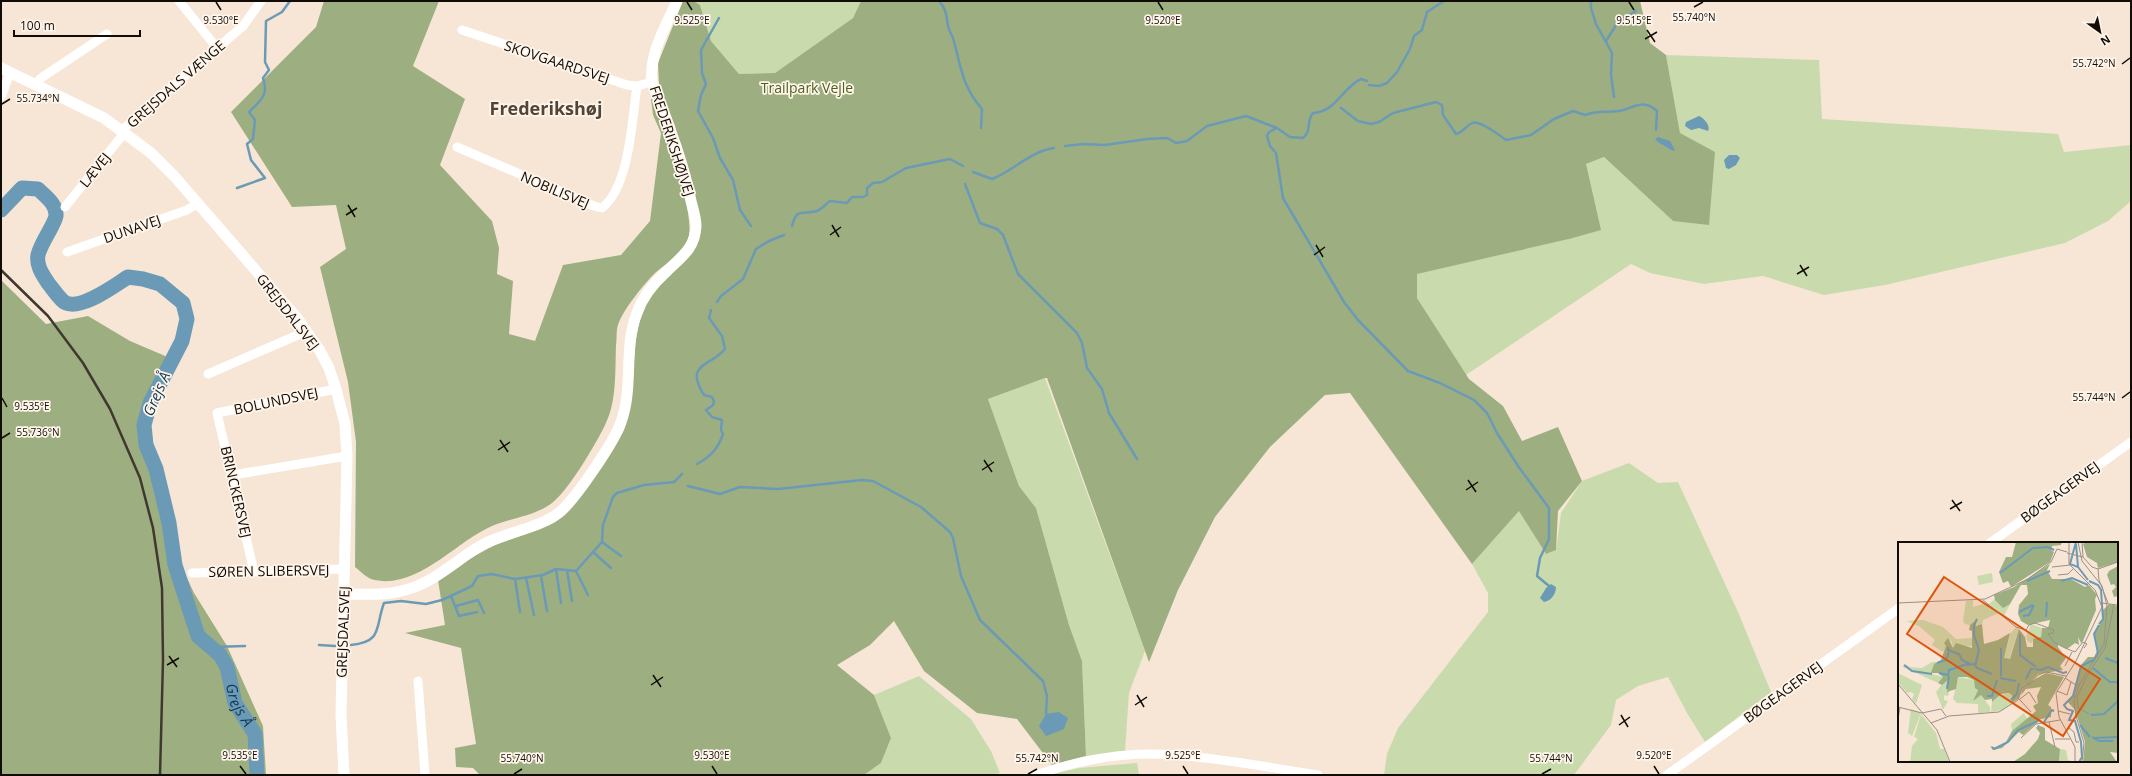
<svg xmlns="http://www.w3.org/2000/svg" width="2132" height="776" font-family="'Open Sans',sans-serif">
<style>
.green{fill:#c9dbac}
.forest{fill:#9daf81}
.water{fill:#6b9ab7}
.lines{fill:none;stroke-linecap:round;stroke-linejoin:round}
.stream{stroke:#6b9ab7;stroke-width:2.5}
.river{stroke:#6b9ab7;stroke-width:15}
.minor{stroke:#fff;stroke-width:9}
.tertiary{stroke:#fff;stroke-width:11}
.rail{stroke:#403830;stroke-width:2.5}
.ticks{fill:none;stroke:#110c06;stroke-width:1.5}
.labels{text-anchor:middle;stroke-width:3.5;stroke-linejoin:round;paint-order:stroke}
.street-label{font-size:14px;fill:#110c06;stroke:#fff5eb}
.park-label{font-size:14px;fill:#4b611d;stroke:#fff5eb}
.water-label{font-size:15px;font-style:italic;fill:#11384e;stroke:#fff5eb}
.district-label{font-size:18px;font-weight:bold;fill:#524537;stroke:#fff5eb}
.inset-river{fill:none;stroke:#6b9ab7;stroke-width:2}
.inset-road{fill:none;stroke:#9b8f83;stroke-width:1}
.view{fill:#dd550c;fill-opacity:0.15;stroke:#dd550c;stroke-width:2}
.inset-edge{fill:none;stroke:#110c06;stroke-width:2}
.ticks-label{font-size:10px;text-anchor:middle;fill:#110c06;stroke:#fff5eb;stroke-width:3.5;stroke-linejoin:round;paint-order:stroke}
</style>
<rect width="100%" height="100%" fill="#f7e6d6"/>
<!-- green -->
<path class="green" d="M694,1H861L853,18L775,73L739,74L711,41L700,5Z
M1666,55L1819,60L1822,119L2058,134L2064,152L2131,145V201L2108,221L2065,243L1885,285L1824,295L1763,276L1704,284L1650,273L1631,264L1466,375L1417,298V273L1569,239L1586,164L1604,157L1673,221L1680,133Z
M1045,378L1145,651L1129,693L1125,751L1086,756L1082,661L1069,625L1036,508L1019,486L988,399Z
M1629,463L1658,483L1678,482L1738,612L1771,692L1705,742L1687,713L1668,677L1638,686L1616,700L1611,725L1574,775H1384L1387,754L1398,728L1488,612V593L1472,564L1519,510L1546,554L1556,550L1561,513L1582,481Z
M919,676L971,719L991,751L1000,773L991,775H864L881,763L891,738L874,695Z
M1137,763L1139,775H1047L1079,768Z"/>
<!-- forest -->
<path class="forest" d="M324,1H439L413,66L465,99L440,165L492,221L499,248L497,274L513,281L509,334L535,341L563,265L621,255L650,221L661,133L653,115L651,99L654,100C664,128 697,214 688,240C683,255 666,263 655,273C644,284 622,311 618,325C616,331 617,339 616,346C615,371 617,402 605,425C596,444 568,491 552,503C535,516 511,518 492,526C455,542 415,592 371,579C366,577 360,571 355,567L356,442L348,382L320,267L346,249L336,205L292,207L231,112L316,27Z
M683,1H694L700,5L711,41L739,74L775,73L853,18L861,1H1640L1650,43L1666,55L1680,133L1715,152L1709,225L1673,221L1604,157L1586,164L1601,230L1569,239L1417,274V298L1469,379L1503,406L1522,441L1558,427L1582,481L1558,511L1556,550L1546,554L1519,511L1472,564L1350,393L1325,395L1270,447L1215,517L1178,590L1149,662L1047,378H1045L988,399L1019,486L1036,508L1069,625L1082,661L1086,756L1052,765L1017,719L977,713L924,671L894,621L870,645L837,665L874,695L891,738L881,763L864,775H480L473,768L456,767L455,748L476,744L461,648L405,633L445,625L438,580L462,563L502,541L561,517L623,432C640,392 627,346 645,306C657,279 696,261 700,234L675,126L659,85L658,63Z
M1,280L46,324L88,316L130,341L177,361L150,416L148,436L159,468L180,563L194,593L227,646L263,726L266,775H1Z"/>
<!-- water -->
<path class="water" d="M1699,116C1704,118 1711,126 1708,131L1699,128L1691,130L1685,126L1686,122Z
M1658,137L1670,141L1675,150L1673,151L1658,142L1655,139Z
M1729,155H1737L1740,158L1736,165L1729,169L1726,168L1724,160Z
M1551,584L1556,587C1556,594 1551,601 1544,602L1540,598L1546,588Z
M1059,712L1068,718L1064,729L1046,736L1039,726L1046,714Z"/>
<g class="lines">
<!-- stream -->
<path class="stream" d="M939,1C947,10 946,15 948,26C949,30 951,34 953,38C961,65 961,85 982,109L981,128
M1591,1V8L1596,24L1612,53L1611,75L1614,97
M719,18L701,50L702,73L706,84L701,95L698,111L713,138L720,158L733,180L740,210L751,226
M1606,41L1618,22L1636,11
M1369,85L1379,86L1387,83L1397,72L1410,49L1414,36L1422,30L1427,12L1444,1
M1341,108L1358,121L1371,124L1379,122L1393,113L1436,102L1442,105L1443,115L1456,134C1463,132 1466,126 1472,123C1480,120 1499,135 1506,140L1531,135L1554,119L1573,111L1585,115C1600,110 1606,113 1619,111C1634,108 1643,98 1657,111L1656,130
M1277,128L1269,132L1267,136L1270,146L1276,153L1283,198L1344,302L1358,320L1408,371L1440,383L1474,400L1487,413L1497,433L1518,466L1549,508V539L1540,558L1537,576L1549,586
M1065,146L1083,144L1105,145L1147,139L1167,138L1176,143L1187,141L1207,126L1246,116L1277,128L1290,137L1303,138C1312,131 1306,120 1313,113C1336,112 1342,88 1361,79L1367,81
M973,172L992,179C1013,171 1031,151 1054,148
M965,184L980,223L997,229L1003,235L1018,274L1077,333L1082,343L1087,368L1102,389L1109,413L1137,459
M237,188L265,178L251,160L247,144L253,139L255,120L249,112C261,100 269,95 263,78L269,70L265,62L266,21L282,12L290,1
M792,226C797,207 802,215 817,211C822,209 826,204 830,201L847,203L852,197H863L867,195V188L873,183L882,182L906,168L950,159L963,166
M717,302L721,296L743,279L756,249L769,241L784,235
M697,464C710,457 718,449 723,434L721,430L722,420L712,417L706,410L713,405L714,401L712,397L704,395C684,363 710,367 725,349L722,336L709,318L711,310
M688,486L720,494L740,487L778,489L862,480L873,481L921,507L950,532L953,538L961,576L980,620L1043,681L1047,696L1046,714
M602,542L621,556
M593,552L611,568
M556,569L561,603
M567,570L572,601
M576,571L588,595
M541,576L547,611
M526,578L534,615
M515,579L520,612
M451,596L459,616L477,612
M456,606L478,600L484,613
M319,645L335,646
M351,645C383,642 375,627 384,603L401,601L426,604L442,600L472,586L478,576L492,574L515,579L543,575L556,569L576,571L602,542L603,525L613,497L617,493L644,485L674,482L682,474
M211,647L245,646"/>
<!-- river -->
<path class="river" id="s1" d="M1,210L22,188L38,189C45,196 57,204 56,216C54,226 41,242 38,255C36,266 43,275 48,283C53,289 58,297 64,302C80,312 115,285 128,277L143,279L160,284L183,303L187,319L182,341L150,403L144,425L146,445L156,469L169,523L175,565L198,636L220,655L227,667L235,703L255,734L257,775"/>
<!-- minor -->
<path class="minor" d="M179,1L217,48
M462,30L627,85L637,86L652,82
M35,85L41,78L107,34
M1,97L10,73
M122,130L243,26L261,1
M457,147L594,206L602,208C630,186 632,119 637,86
M65,207L125,132
M67,252L187,210L197,204
M208,374L307,331
M233,475L347,456
M1990,543L2131,442
M254,572L217,413L336,389
M192,573L345,569
M418,681L425,775
M1036,775C1079,760 1128,751 1174,755C1222,758 1271,768 1318,775
M1667,775L1899,608"/>
<!-- tertiary -->
<path class="tertiary" d="M1,68L104,118L151,153L175,177L297,318L320,351L329,368L336,389L345,424L347,456L341,715L344,775
M344,594C365,594 385,596 405,590C434,583 457,559 482,545C504,533 544,527 561,511C576,498 615,441 621,422C634,387 623,348 637,313C642,298 654,283 666,272C681,257 695,249 696,226C696,218 693,209 691,201C683,160 667,121 652,82C649,53 666,26 677,1"/>
<!-- rail -->
<path class="rail" d="M1,270L48,316L83,363L110,409L140,478L153,528L162,588L163,660L160,775"/>
</g>
<!-- ticks -->
<path class="ticks" d="M216,2L221,10M687,2L692,10M1158,2L1163,10M1629,2L1634,10M1694,7L1703,2M1647,30L1655,42M1645,39L1657,32M2122,64L2130,58M2,104L10,99M348,205L355,217M346,215L357,208M832,225L839,237M830,235L841,227M1316,245L1323,257M1314,255L1325,247M1800,265L1807,276M1797,274L1809,267M2,398L7,407M2122,398L2130,392M2,438L10,433M500,440L508,452M498,450L510,442M984,460L992,472M982,470L994,462M1468,480L1476,492M1466,490L1478,482M1952,500L1960,511M1950,509L1962,502M169,656L177,667M167,665L179,658M653,675L661,687M651,685L663,677M1137,695L1144,707M1135,705L1147,697M1621,715L1628,727M1619,725L1630,717M240,766L246,774M712,766L717,774M1183,766L1188,774M1654,766L1659,774M514,774L522,769M1028,774L1037,769M1542,774L1551,769"/>
<g class="labels">
<!-- street labels -->
<g class="street-label">
<text transform="translate(557 62) rotate(18)" y="5">SKOVGAARDSVEJ</text>
<text transform="translate(176 84) rotate(-41)" y="5">GREJSDALS VÆNGE</text>
<text transform="translate(672 141) rotate(72)" y="5">FREDERIKSHØJVEJ</text>
<text transform="translate(95 170) rotate(-51)" y="5">LÆVEJ</text>
<text transform="translate(555 190) rotate(23)" y="5">NOBILISVEJ</text>
<text transform="translate(132 229) rotate(-19)" y="5">DUNAVEJ</text>
<text transform="translate(288 312) rotate(52)" y="5">GREJSDALSVEJ</text>
<text transform="translate(276 401) rotate(-12)" y="5">BOLUNDSVEJ</text>
<text transform="translate(236 492) rotate(77)" y="5">BRINCKERSVEJ</text>
<text transform="translate(2060 492) rotate(-36)" y="5">BØGEAGERVEJ</text>
<text transform="translate(269 571) rotate(-1)" y="5">SØREN SLIBERSVEJ</text>
<text transform="translate(343 632) rotate(-88)" y="5">GREJSDALSVEJ</text>
<text transform="translate(1783 692) rotate(-36)" y="5">BØGEAGERVEJ</text>
</g>
<!-- park labels -->
<g class="park-label">
<text x="807" y="93">Trailpark Vejle</text>
</g>
<!-- water labels -->
<g class="water-label">
<text transform="translate(157 394) rotate(-67)" y="5">Grejs Å</text>
<text dy="5" stroke="none"><textPath href="#s1" startOffset="746">Grejs Å</textPath></text>
</g>
<!-- district labels -->
<g class="district-label">
<text x="546" y="115">Frederikshøj</text>
</g>
</g>
<!-- overview -->
<g transform="translate(1898 542)">
<rect width="220" height="220" fill="#f7e6d6"/>
<path d="M94,31L95,40L81,43L79,34ZM98,56L112,62L106,74L91,62ZM75,58V65L88,61L101,71L85,78L84,82L78,84L77,79L72,83L67,82L65,79L68,59ZM25,78L45,85L58,97L75,96V104L55,106L53,98L45,110L34,103L37,98L21,84L8,79ZM133,82L144,86L143,96L135,97L134,101L130,100L128,95ZM118,85L121,87L111,118L106,116L112,92ZM34,120H38L33,132L46,135L40,141L5,125L7,122L12,125L24,126ZM0,131L24,143L18,162L14,157L16,152L13,150L9,151L0,140ZM60,135L76,138L77,145L80,148L77,156L83,153L92,165V170L80,171V162L59,161L55,157ZM48,137H51V151L50,154L46,153V158L50,159L45,168L38,150ZM112,151L114,153V161L105,168L93,170L94,160L100,154ZM13,167L23,171L14,194L10,191ZM126,171L130,178L114,189L113,182ZM23,172L38,191L42,207H46L51,220H12L14,204L20,197L16,195ZM162,207L168,208L170,218L177,220H161Z" fill="#c9dbac"/>
<path d="M118,0H164L163,3L154,4L153,8L156,10L152,20L113,45L110,39L105,41L101,30L108,15H114ZM188,0H220V20L200,26L199,21L189,15L185,2ZM152,22L149,28L154,37H173L187,45L191,43L199,53L197,57L198,68L185,99L183,101L180,95L181,103L177,101L169,107L160,102V105L168,116L162,124L165,128L140,132L132,141L125,143L121,156L114,161V153L111,151L103,152L94,160V157L87,158L83,153L75,159L80,148L77,146L76,138L69,135H60L58,147L49,150L51,137L44,143L40,141L45,135L40,131H33L36,122L43,118L48,104L46,101L50,96L55,106L58,101L74,106V89L71,88L72,83L77,79L78,84L84,82L86,102L100,98L112,91L106,116L112,117L121,87L127,95L129,105H135V97L143,95L144,86H150L152,78L130,83L123,79L120,72L121,63L130,52L129,43H123L112,62L105,66L97,58L96,53L116,45ZM220,24V54L216,55L214,49L218,45L216,42L213,43L209,33L211,29ZM211,62L220,64V211L212,210L219,220H185L187,200L177,168L169,159L175,155L183,123L190,115H196L199,109L196,91L205,77V68ZM148,131L166,135L150,163L153,165V175L143,177L125,193L121,190L104,206L95,208L92,204L98,206L108,200L114,189L138,169L135,164L140,161L139,154L143,145L128,147L123,153L125,144ZM140,183L147,186V198L162,207L161,220H115L127,212L140,197L142,191L138,186Z" fill="#9daf81"/>
<path class="inset-river" d="M178,0L172,22L180,25L190,38M178,2L180,25M102,31L135,6L150,5L156,8M129,39L152,29M163,39L174,36L190,43M191,39L200,43L203,48L205,77L201,82M121,70L135,63M125,74L131,73L136,63M148,75L149,60M122,92V113L138,125M50,105V108L61,112L64,118L72,122M207,116L220,121M39,121L48,118L51,110M6,123L14,129L34,132M69,123L76,122L79,126L94,132M77,124L81,108L76,93V83L79,77M195,126L212,140H220M137,127L143,128L150,125L165,131L169,130M41,131L50,133L51,128L69,122M103,134V106M102,136L118,139M128,137L133,127H136M49,147L51,134M89,154H94L99,138M113,158L119,152L121,141M193,173L206,172L220,159M146,180L154,168L156,169M182,183L192,195M194,195L201,199H215M195,196L220,195M94,205L96,207L110,200L120,188L140,179M181,220L184,215L183,200L177,179L171,178L175,169L169,167L166,163L175,154L183,124L196,118L200,111L196,92L201,83"/>
<path class="inset-road" d="M171,0V22L197,48L204,65L178,119L158,151L161,175L177,205V220M180,0L184,19L204,44L209,64L206,102L181,143L176,159L178,174L186,201L184,220M184,0L185,15M169,11L185,15L194,25L200,27L220,20M154,25L172,23M200,27L201,38L210,61M160,33L170,32L175,27M85,58L118,85L128,88L131,83L137,81L156,88L155,91L150,92L157,101L167,106L177,110L185,100L189,102L186,106M0,61L87,57L130,37L153,20L159,7L169,10M203,61L220,63M167,124L174,110M167,136L178,143M0,142L39,188L52,220M159,149L169,153L173,140M121,157L133,170M122,157L131,150L138,161M0,165L24,171L43,167L48,174M160,169L172,172M191,172L180,166L179,155L189,134L207,106L216,63M0,177L2,165M151,180L157,205M33,181L51,174L101,170L120,158L125,144L133,141L140,133L148,130L168,134M171,186L176,190L178,200H181M123,196L138,182L162,178M157,197H172"/>
<path class="view" d="M46,35L202,137L165,194L9,92Z"/>
<rect width="220" height="220" class="inset-edge"/>
</g>
<g class="ticks-label">
<text x="1694" y="21">55.740°N</text>
<text x="221" y="24">9.530°E</text>
<text x="692" y="24">9.525°E</text>
<text x="1634" y="24">9.515°E</text>
<text x="1163" y="24">9.520°E</text>
<text x="2094" y="67">55.742°N</text>
<text x="38" y="102">55.734°N</text>
<text x="2094" y="401">55.744°N</text>
<text x="32" y="410">9.535°E</text>
<text x="38" y="436">55.736°N</text>
<text x="240" y="759">9.535°E</text>
<text x="712" y="759">9.530°E</text>
<text x="1183" y="759">9.525°E</text>
<text x="1654" y="759">9.520°E</text>
<text x="522" y="762">55.740°N</text>
<text x="1037" y="762">55.742°N</text>
<text x="1551" y="762">55.744°N</text>
</g>
<!-- border -->
<rect width="2132" height="776" fill="none" stroke="#110c06" stroke-width="4"/>
<!-- north arrow -->
<g transform="translate(2100 32) rotate(147)" stroke="#fff5eb" stroke-width="3" paint-order="stroke">
<path d="M0-3L7 15L0 10L-7 15Z" fill="#110c06"/>
<text y="-6" font-size="11" font-weight="bold" text-anchor="middle" fill="#110c06">N</text>
</g>
<!-- scale -->
<path d="M14 30v6h126v-6" fill="none" stroke="#110c06" stroke-width="2"/>
<text x="20" y="30" font-size="12" fill="#110c06" stroke="#fff5eb" stroke-width="3" paint-order="stroke">100 m</text>
</svg>
